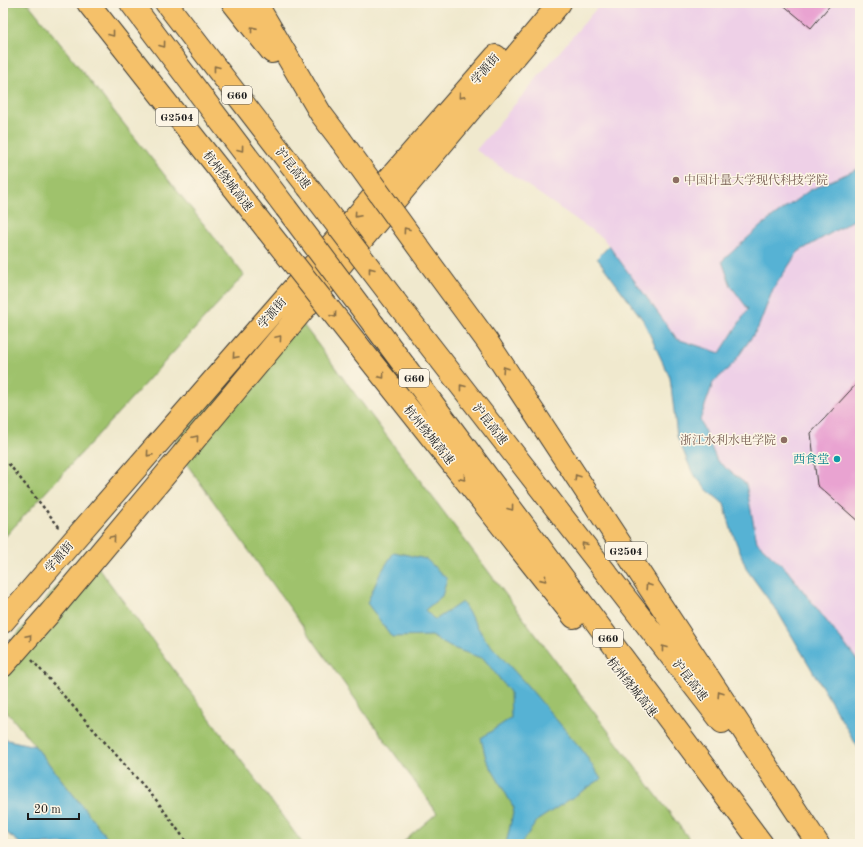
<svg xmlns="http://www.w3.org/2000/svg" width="863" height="847" font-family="'Old Standard TT','Noto Serif SC',serif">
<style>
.built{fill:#eed0e7}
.green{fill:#9fc26c;stroke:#5e6f44}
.water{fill:#56b2d4;stroke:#396778}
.building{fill:#e9a3d1}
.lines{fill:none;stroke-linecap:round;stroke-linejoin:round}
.major-casing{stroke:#3c3b37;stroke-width:24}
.highway-casing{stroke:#3c3b37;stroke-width:24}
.path{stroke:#3c3b37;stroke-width:2.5;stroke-dasharray:3 3;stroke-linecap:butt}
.major{stroke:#f5c16b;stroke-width:22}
.highway{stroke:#f5c16b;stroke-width:22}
.highway-bridge-casing{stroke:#3c3b37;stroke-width:24;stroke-linecap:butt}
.highway-bridge{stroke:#f5c16b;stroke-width:22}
.oneway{stroke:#886e44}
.education-dot{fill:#8d6e63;stroke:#fcf5e5;stroke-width:1.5}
.culture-dot{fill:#0f9aa8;stroke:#fcf5e5;stroke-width:1.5}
.labels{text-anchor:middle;stroke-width:3;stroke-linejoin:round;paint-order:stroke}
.shield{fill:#fcf5e5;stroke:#5f5d58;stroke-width:1}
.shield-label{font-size:11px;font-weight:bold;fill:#1c1c1c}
.street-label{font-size:12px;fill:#1c1c1c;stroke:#fcf5e5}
.education-label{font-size:12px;fill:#785e54;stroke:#fcf5e5;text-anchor:start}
.culture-label{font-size:12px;fill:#0d838f;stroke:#fcf5e5;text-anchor:end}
</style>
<rect width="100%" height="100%" fill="#fcf5e5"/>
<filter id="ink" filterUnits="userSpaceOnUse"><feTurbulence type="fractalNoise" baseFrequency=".025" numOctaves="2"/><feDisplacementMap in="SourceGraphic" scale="8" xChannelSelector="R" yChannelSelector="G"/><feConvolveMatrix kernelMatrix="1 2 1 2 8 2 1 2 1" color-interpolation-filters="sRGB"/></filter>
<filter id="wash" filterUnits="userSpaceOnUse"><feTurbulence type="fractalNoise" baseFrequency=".012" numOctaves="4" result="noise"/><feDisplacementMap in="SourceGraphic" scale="16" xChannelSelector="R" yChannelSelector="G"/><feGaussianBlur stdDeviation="0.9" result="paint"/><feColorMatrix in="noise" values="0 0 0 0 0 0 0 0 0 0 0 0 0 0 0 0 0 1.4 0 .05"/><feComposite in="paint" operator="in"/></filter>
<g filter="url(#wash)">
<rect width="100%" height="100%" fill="#f0e9ce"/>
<!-- built -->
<path class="built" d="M601,3H860V168L810,190L762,225L723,261L731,286L748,309L720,353L677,339L603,238L476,150Z
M860,217V664L786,569L757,542L746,484L717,461L700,420L713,383L733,364L758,328L773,289L798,252L852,221Z"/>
<!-- green -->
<path class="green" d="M3,3H28L244,275L3,539Z
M289,306L693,844H401L437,813L173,445Z
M86,551L303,844H112L35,746L3,707V651Z"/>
<!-- water -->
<path class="water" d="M860,168V217L852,221L798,252L773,289L758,328L733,364L713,383L700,420L717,461L746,484L757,542L786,569L860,664V751L779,614L747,570L731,529L724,504L706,489L692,472L677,436L670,378L643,320L597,258L609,246L677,339L720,353L748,309L731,286L722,261L762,225L810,190Z
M394,552L426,559L447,579L442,596L425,610L435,620L462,602L485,639L526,684L583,751L601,779L538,820L522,842V844H506L514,808L486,759L481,738L511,718L510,692L484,659L450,647L431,636L392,637L367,603L380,574Z
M3,736L8,740L35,746L112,844H21L3,830Z"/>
<g id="blocks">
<!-- building -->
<path class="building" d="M781,3H832L811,28Z
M860,380V523L817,485L811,433Z"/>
</g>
</g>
<g filter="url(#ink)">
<use href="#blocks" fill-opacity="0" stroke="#3c3b37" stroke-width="1"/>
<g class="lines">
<!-- major casing -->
<g class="major-casing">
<path id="major" d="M3,622L72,542L496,56
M3,666L48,615L560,3"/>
</g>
<!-- highway casing -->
<g class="highway-casing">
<path id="highway" d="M88,3L267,230
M131,3L286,208
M166,3L308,187
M233,3L272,52
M256,3L321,114L340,139
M429,262L487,341L818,844
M395,301L722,722
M374,325L762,844
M358,345L574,617"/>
</g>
<!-- path -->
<path class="path" d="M3,464L8,463L60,528
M32,660L157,801L188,844"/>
<!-- major -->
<use href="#major" class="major"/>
<!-- highway -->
<use href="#highway" class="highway"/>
<!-- highway-bridge casing -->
<g class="highway-bridge-casing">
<path id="highway-bridge" d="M340,139L429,262
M308,187L395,301
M286,208L374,325
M267,230L358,345"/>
</g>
<!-- highway-bridge -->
<use href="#highway-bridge" class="highway-bridge"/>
</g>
<!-- one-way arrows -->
<defs><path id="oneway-chevron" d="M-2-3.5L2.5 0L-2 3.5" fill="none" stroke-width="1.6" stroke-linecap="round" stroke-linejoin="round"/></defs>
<g class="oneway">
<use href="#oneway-chevron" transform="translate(253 29) rotate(-129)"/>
<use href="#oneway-chevron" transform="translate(112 34) rotate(52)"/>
<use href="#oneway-chevron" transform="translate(163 45) rotate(53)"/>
<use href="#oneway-chevron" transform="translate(216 68) rotate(-128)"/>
<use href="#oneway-chevron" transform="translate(461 96) rotate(131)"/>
<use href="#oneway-chevron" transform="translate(241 149) rotate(53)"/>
<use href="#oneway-chevron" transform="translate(357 215) rotate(131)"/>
<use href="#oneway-chevron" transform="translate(406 230) rotate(-126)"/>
<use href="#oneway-chevron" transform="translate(371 270) rotate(-128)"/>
<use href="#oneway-chevron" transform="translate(334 315) rotate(52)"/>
<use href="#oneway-chevron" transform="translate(279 338) rotate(-50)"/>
<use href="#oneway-chevron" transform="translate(235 356) rotate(131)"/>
<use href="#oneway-chevron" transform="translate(505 369) rotate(-123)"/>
<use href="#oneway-chevron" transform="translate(382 376) rotate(51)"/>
<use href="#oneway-chevron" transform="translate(462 387) rotate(-128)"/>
<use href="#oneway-chevron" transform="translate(196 438) rotate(-50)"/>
<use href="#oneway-chevron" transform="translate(149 454) rotate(131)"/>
<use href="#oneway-chevron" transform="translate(577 477) rotate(-123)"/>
<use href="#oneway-chevron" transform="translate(463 478) rotate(51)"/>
<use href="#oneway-chevron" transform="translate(511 508) rotate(53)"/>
<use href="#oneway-chevron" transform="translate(113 538) rotate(-50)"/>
<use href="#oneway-chevron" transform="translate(584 545) rotate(-128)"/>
<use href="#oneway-chevron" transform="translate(544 579) rotate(51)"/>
<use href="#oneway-chevron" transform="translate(648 586) rotate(-123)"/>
<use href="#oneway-chevron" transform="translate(29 637) rotate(-49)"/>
<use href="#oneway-chevron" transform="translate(664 648) rotate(-128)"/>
<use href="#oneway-chevron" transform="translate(720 694) rotate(-123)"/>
</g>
</g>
<!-- markers -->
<g class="education-dot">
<circle cx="676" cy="180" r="4"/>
<circle cx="784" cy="440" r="4"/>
</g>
<circle class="culture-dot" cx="837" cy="459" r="4"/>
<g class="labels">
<!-- shield labels -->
<g class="shield">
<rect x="222" y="86" width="30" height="18" rx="3"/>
<rect x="156" y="108" width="42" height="18" rx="3"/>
<rect x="399" y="369" width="30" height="18" rx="3"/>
<rect x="605" y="542" width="42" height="18" rx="3"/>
<rect x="593" y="629" width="30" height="18" rx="3"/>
</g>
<g class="shield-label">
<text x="237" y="99">G60</text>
<text x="177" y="121">G2504</text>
<text x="414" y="382">G60</text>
<text x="626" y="555">G2504</text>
<text x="608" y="642">G60</text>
</g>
<!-- street labels -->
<g class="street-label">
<text transform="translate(485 69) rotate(-49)" y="4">学源街</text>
<text transform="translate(293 168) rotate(52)" y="4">沪昆高速</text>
<text transform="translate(228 181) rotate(52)" y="4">杭州绕城高速</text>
<text transform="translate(272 313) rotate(-49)" y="4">学源街</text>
<text transform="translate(490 424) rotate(52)" y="4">沪昆高速</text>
<text transform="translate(429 435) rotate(51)" y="4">杭州绕城高速</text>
<text transform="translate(59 557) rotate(-49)" y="4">学源街</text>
<text transform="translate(690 680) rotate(52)" y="4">沪昆高速</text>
<text transform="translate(632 687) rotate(51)" y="4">杭州绕城高速</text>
</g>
<!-- education labels -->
<g class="education-label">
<text x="684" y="184">中国计量大学现代科技学院</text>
<text x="776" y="444" text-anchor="end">浙江水利水电学院</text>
</g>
<!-- culture labels -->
<g class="culture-label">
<text x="829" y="463">西食堂</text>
</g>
</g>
<!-- margin -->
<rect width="863" height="847" fill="none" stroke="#fcf5e5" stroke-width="16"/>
<!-- scale -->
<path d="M28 813v6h51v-6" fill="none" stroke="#1c1c1c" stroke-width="2"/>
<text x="34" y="813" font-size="12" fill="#1c1c1c" stroke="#fcf5e5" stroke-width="3" paint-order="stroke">20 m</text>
</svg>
